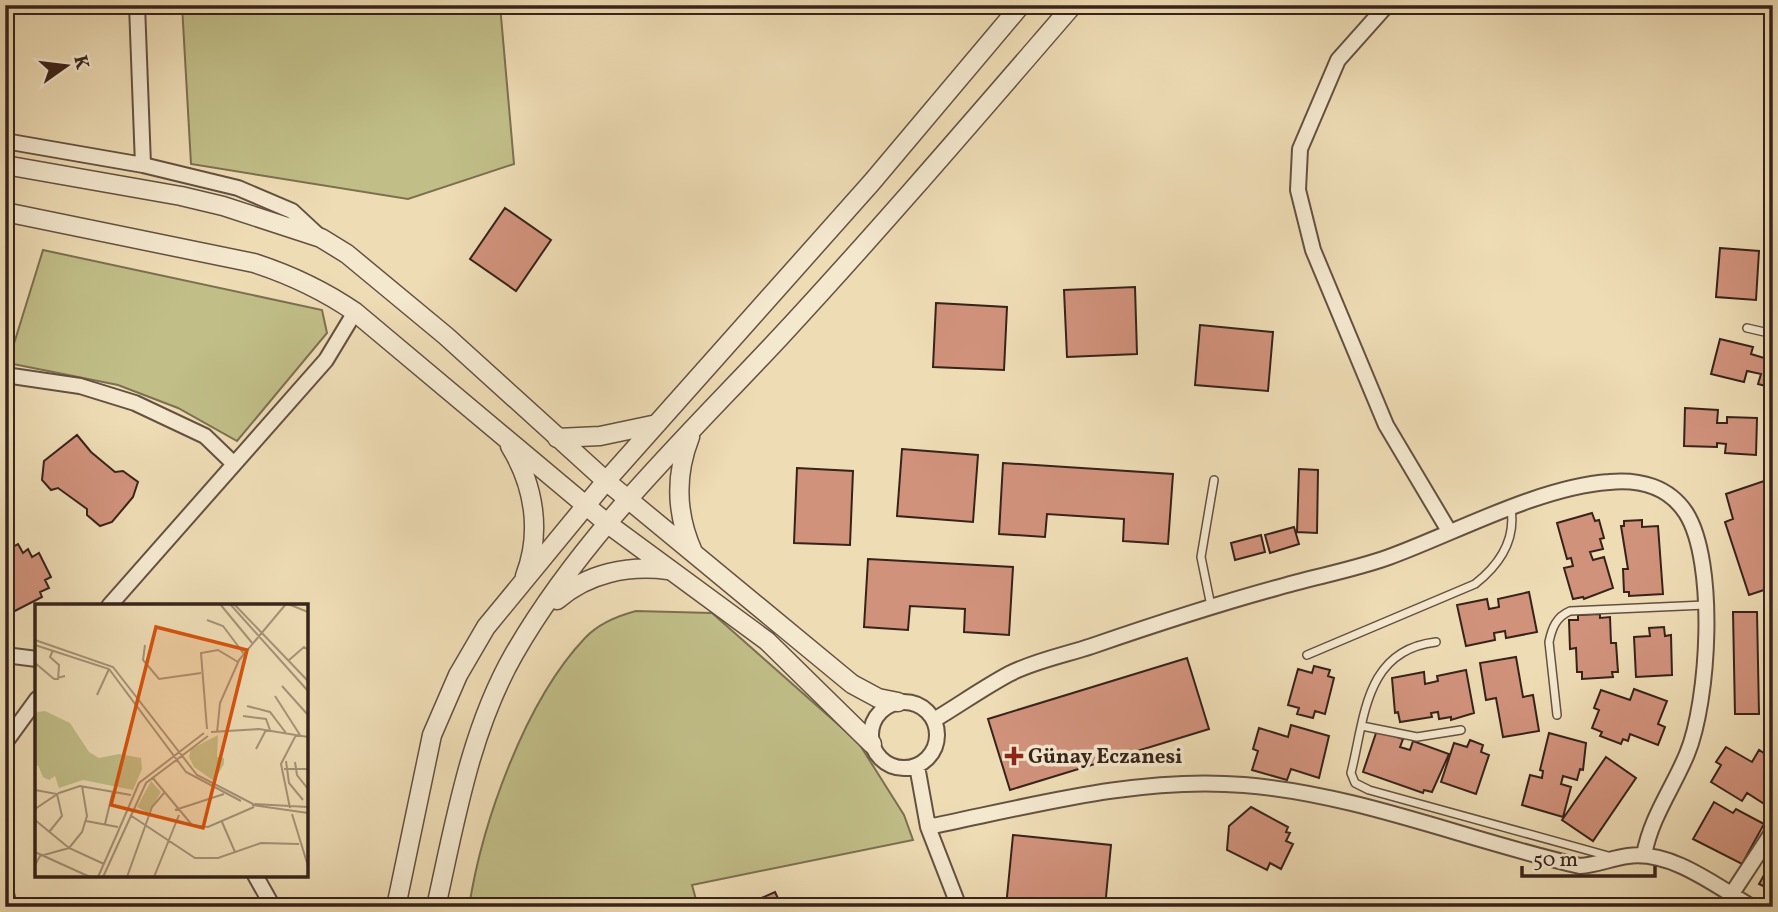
<svg xmlns="http://www.w3.org/2000/svg" width="1778" height="912" font-family="Vollkorn,serif">
<style>
.green{fill:#c1be88;stroke:#7c7051;stroke-width:2}
.building{fill:#d1927c;stroke:#37231a;stroke-width:2}
.lines{fill:none;stroke-linecap:round;stroke-linejoin:round}
.service-casing{stroke:#655141;stroke-width:10}
.minor-casing{stroke:#655141;stroke-width:18}
.tertiary-casing{stroke:#655141;stroke-width:21}
.service{stroke:#f4e8cf;stroke-width:7}
.minor{stroke:#f4e8cf;stroke-width:14}
.tertiary{stroke:#f4e8cf;stroke-width:18}
.poi-dot{fill:#8f2418;stroke:#f4e8cf;stroke-width:2.5}
.labels{text-anchor:middle;stroke-width:7;stroke-linejoin:round;paint-order:stroke}
.poi-label{font-size:21px;font-weight:bold;fill:#37231a;stroke:#f4e8cf;text-anchor:start}
.inset-road{fill:none;stroke:#a59277;stroke-width:2}
.view{fill:#d6540d;fill-opacity:0.15;stroke:#d6540d;stroke-width:3.5}
.inset-edge{fill:none;stroke:#37231a;stroke-width:3.5}
</style>
<rect width="100%" height="100%" fill="#eedcb5"/>
<filter id="stains"><feTurbulence type="fractalNoise" baseFrequency=".00286" numOctaves="4"/><feColorMatrix values="0 0 0 0 .2 0 0 0 0 .09 0 0 0 0 .02 0 0 0 .5 -.17"/></filter>
<radialGradient id="worn" r=".72"><stop offset=".6" stop-color="#630" stop-opacity="0"/><stop offset="1" stop-color="#630" stop-opacity=".3"/></radialGradient>
<!-- green -->
<path class="green" d="M182,5H500L514,164L408,199L191,164Z
M43,250L322,310L327,333L237,441L178,408L118,385L8,363Z
M636,611L712,613L858,742L904,815L913,840L692,885L698,907H469C482,823 525,701 585,638C599,623 617,616 636,611Z"/>
<!-- building -->
<path class="building" d="M505,208L551,240L516,291L470,259Z
M1720,248L1759,251L1756,300L1716,297Z
M1135,287L1137,354L1067,357L1064,290Z
M936,303L1007,307L1004,370L933,367Z
M1200,325L1273,332L1268,391L1195,385Z
M1720,339L1753,347L1751,354L1764,358L1766,349L1773,351V388L1758,384L1761,374L1747,371L1744,382L1711,374Z
M1685,408L1718,410L1717,423H1727V417L1757,418L1756,455L1725,453L1726,444L1717,443V447L1684,446Z
M77,435L91,452L115,472L123,471L138,482L133,497L112,522L100,526L87,515V509L58,488L51,490L42,480L44,461Z
M902,449L978,455L973,522L897,516Z
M1003,463L1173,474L1168,544L1123,541L1124,519L1047,514L1045,537L999,534Z
M797,468L853,471L850,545L794,543Z
M1299,469L1318,470L1317,533L1297,532Z
M1767,480L1770,489L1773,488V587L1749,595L1725,522L1733,519L1726,494Z
M1592,513L1595,521L1599,520L1604,538L1600,539L1603,549L1590,552L1593,560L1604,557L1613,588L1584,599L1583,597L1573,599L1564,568L1573,566L1571,558L1567,559L1557,523Z
M1642,520V527L1658,526L1663,594L1629,596V592H1624L1623,569H1628L1621,526H1624V521Z
M1294,527L1299,544L1270,553L1265,535Z
M1261,535L1265,552L1235,560L1231,543Z
M18,544L23,553L28,549L32,557L39,553L51,577L45,580L49,588L40,592L42,597L5,616V551Z
M868,559L1013,567L1009,635L964,632L965,609L910,606L908,630L864,627Z
M1529,592L1537,632L1506,638L1505,631L1494,633L1495,640L1466,646L1457,605L1487,599L1489,609L1499,607L1498,599Z
M1733,612H1757L1759,714H1735Z
M1600,614V618L1610,617L1611,643H1616L1618,672H1612L1613,677L1582,679V672H1577L1576,648L1570,649L1569,620H1578V615Z
M1664,627L1665,636L1671,635L1672,675L1636,677L1634,637L1650,636L1649,628Z
M1516,657L1523,697L1533,695L1539,731L1503,737L1496,698L1486,700L1480,663Z
M1187,658L1209,729L1010,790L988,719Z
M1314,666L1330,670L1328,676L1334,678L1325,714L1315,711L1313,718L1297,714L1299,708L1288,705L1298,669L1312,673Z
M1466,670L1474,713L1451,720V717L1439,719L1438,712L1431,713L1432,717L1400,722L1398,712L1395,713L1392,678L1424,672L1425,684L1438,681L1437,676Z
M1634,689L1667,701L1658,724L1665,727L1658,745L1630,734L1628,741L1623,739L1621,744L1600,736L1602,732L1592,728L1599,710L1594,708L1601,690L1630,700Z
M1291,725L1329,736L1319,778L1291,769L1287,780L1252,770L1258,751L1253,749L1259,728L1288,737Z
M1377,730L1403,739L1400,747L1410,750L1413,741L1449,754L1432,792L1424,790L1423,793L1363,772Z
M1549,733L1586,743L1583,770L1580,769L1577,780L1563,776L1561,784L1571,787L1563,817L1522,805L1530,775L1542,778L1543,771L1540,770Z
M1470,740L1483,745L1481,752L1489,755L1476,794L1441,782L1454,743L1467,747Z
M1726,747L1752,762L1759,750L1773,759V804L1769,807L1747,793L1742,801L1711,782L1721,765L1716,762Z
M1606,757L1636,778L1593,841L1562,820Z
M1714,802L1733,813L1736,809L1764,824L1742,864L1693,839Z
M1251,807L1288,827L1286,832L1290,833L1286,841L1293,844L1281,869L1270,863L1267,870L1227,850L1229,826Z
M1013,835L1111,845L1105,907H1006Z
M1773,859V891L1759,884Z
M775,892L782,907H741Z
M1665,900L1673,905L1676,901L1686,907H1660Z
M806,901L808,907H792Z"/>
<g class="lines">
<!-- service casing -->
<g class="service-casing">
<path id="service" d="M1747,328L1773,334
M1211,606L1201,557L1214,480
M1436,642C1365,650 1365,717 1351,773L1355,783L1369,790L1612,857
M1307,655L1475,584C1499,565 1516,541 1511,509
M1557,715L1549,642C1552,628 1556,617 1570,611L1705,605
M1362,726L1417,737L1461,730"/>
</g>
<!-- minor casing -->
<g class="minor-casing">
<path id="minor" d="M137,5L143,165
M1387,5L1338,60L1300,149L1298,190L1313,250L1386,425L1449,531
M5,141L143,165L238,188L292,211L320,237
M5,375L80,386L135,403L205,436L234,464
M109,606L326,360L355,312
M5,655L37,659
M871 735a33 33 0 1 1 66 0a33 33 0 1 1-66 0Z
M934,720C959,705 983,688 1009,674C1034,661 1065,655 1092,646C1153,625 1214,605 1276,588C1313,577 1353,570 1389,557C1455,533 1539,487 1609,482C1640,479 1669,487 1686,513C1717,562 1709,701 1687,754C1673,788 1651,817 1644,855
M5,743L37,699
M917,766L928,827L959,907
M928,827C1031,806 1139,776 1244,785C1358,794 1469,841 1580,866C1597,865 1612,858 1628,856C1671,850 1716,886 1752,907
M255,875L273,907
M5,889L9,907
M1731,895L1773,831"/>
</g>
<!-- tertiary casing -->
<g class="tertiary-casing">
<path id="tertiary" d="M5,165L181,196L223,206L321,238L347,254L446,336L606,481L852,684L878,698L898,702
M5,212L254,263C291,275 323,290 355,312L608,524L767,641L872,744
M690,437C675,475 676,514 693,552
M557,438L600,436L657,424
M510,446C534,485 542,532 525,576
M557,600C588,573 628,565 668,570
M396,907L432,735L458,675L486,627L606,481L872,182L1021,5
M436,907C455,822 470,731 514,654C583,534 688,436 782,335C882,227 977,116 1073,5"/>
</g>
<!-- service -->
<use href="#service" class="service"/>
<!-- minor -->
<use href="#minor" class="minor"/>
<!-- tertiary -->
<use href="#tertiary" class="tertiary"/>
</g>
<!-- markers -->
<path class="poi-dot" d="M1010.5 745.5h7v7h7v7h-7v7h-7v-7h-7v-7h7z"/>
<g class="labels">
<!-- poi labels -->
<g class="poi-label">
<text x="1028" y="763">Günay Eczanesi</text>
</g>
</g>
<!-- overview -->
<g transform="translate(35 604)">
<rect width="273" height="273" fill="#eedcb5"/>
<path d="M10,107L35,119L54,148L64,154L84,150L106,154L107,165L98,186L48,176L24,184L20,172L14,176L8,173L3,161L0,164V114L2,108ZM183,131L182,153L189,154V160L179,177L159,163L154,153L156,145ZM116,177L126,188L113,209L102,203Z" fill="#c1be88"/>
<path class="inset-road" d="M185,0L218,40M195,0L273,87M199,0L273,77M253,0L273,8M172,16L188,22L209,50M0,36L78,63L162,171L218,200L273,203M0,41L74,65L151,168L206,197M110,41L108,56L124,75L166,69M18,46L15,53L24,61L23,76M253,57L269,43L273,46M0,59L19,75L30,72M247,82L273,111M62,91L74,65M240,92L265,131M212,102L235,108L251,129M208,112L231,115L235,126M172,125L166,49L183,46L203,58M176,128L224,125L273,133M182,129L185,99L204,56L251,0M221,145L231,126M251,157L254,179L268,196M260,158L262,171L273,185M249,165H273M117,173L157,221L173,223L219,203M0,186L22,190L27,212L14,228M217,201L273,209M255,204L246,160L261,131M0,205L24,189L45,182L96,191M140,206L189,190M257,210L273,262M95,211L160,254H183L226,239L264,240M0,216L34,244L69,260M51,217L83,223M187,218L200,248M70,220L78,187M82,230L104,179L169,129M0,248L55,273M0,261L5,252L34,244L47,228L52,212L47,182M63,273L82,230M68,273L111,179L173,132M92,273L117,203L129,189M119,273L144,211"/>
<path class="view" d="M121,23L212,46L168,224L76,201Z"/>
<rect width="273" height="273" class="inset-edge"/>
</g>
<!-- margin -->
<rect width="1778" height="912" fill="none" stroke="#eedcb5" stroke-width="28"/>
<rect x="7" y="7" width="1764" height="898" fill="none" stroke="#37231a" stroke-width="3.5"/>
<rect x="14" y="14" width="1750" height="884" fill="none" stroke="#37231a" stroke-width="2"/>
<!-- north arrow -->
<g transform="translate(66 66) rotate(76)" stroke="#f4e8cf" stroke-width="5" paint-order="stroke">
<path d="M0-5L12 26L0 18L-12 26Z" fill="#37231a"/>
<text y="-10" font-size="19" font-weight="bold" text-anchor="middle" fill="#37231a">K</text>
</g>
<!-- scale -->
<path d="M1522 866v10h133v-10" fill="none" stroke="#37231a" stroke-width="3.5"/>
<text x="1533" y="866" font-size="21" fill="#37231a" stroke="#f4e8cf" stroke-width="5" paint-order="stroke">50 m</text>
<rect width="100%" height="100%" filter="url(#stains)"/>
<rect width="100%" height="100%" fill="url(#worn)"/>
</svg>
